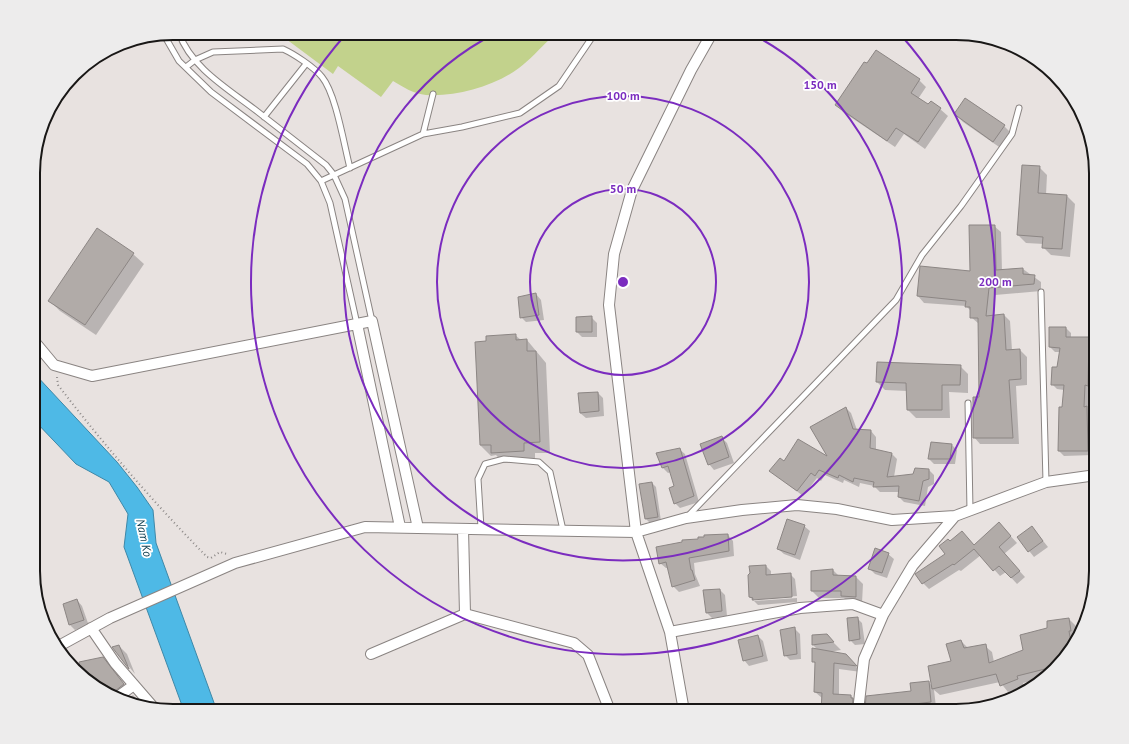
<svg xmlns="http://www.w3.org/2000/svg" width="1129" height="744" font-family="'PT Sans',sans-serif">
<style>
.green{fill:#c2d28c}
.water{fill:#4eb9e6;stroke:#3e88a8}
.shadow{fill:#0003}
.building{fill:#b1aba8;stroke:#8c8684}
.lines{fill:none;stroke-linecap:round;stroke-linejoin:round}
.service-casing{stroke:#8a8482;stroke-width:7}
.minor-casing{stroke:#8a8482;stroke-width:12}
.path{stroke:#8c8887;stroke-width:2;stroke-dasharray:1 3;stroke-linecap:butt}
.service{stroke:#fff;stroke-width:5}
.minor{stroke:#fff;stroke-width:10}
.ring{fill:none;stroke:#7b2cbf;stroke-width:2}
.labels{text-anchor:middle;stroke-width:3.5;stroke-linejoin:round;paint-order:stroke}
.water-label{font-size:12px;font-style:italic;fill:#08394b;stroke:#fff}
.rim{fill:none;stroke:#191716;stroke-width:2}
.centre{fill:#7b2cbf;stroke:#fff;stroke-width:2}
.ring-label{font-size:12px;text-anchor:middle;font-weight:bold;fill:#7b2cbf;stroke:#fff;stroke-width:3.5;stroke-linejoin:round;paint-order:stroke}
</style>
<rect width="100%" height="100%" fill="#e8e2e0"/>
<!-- green -->
<path class="green" d="M278,33H552L550,39C540,48 530,60 519,68C495,86 456,97 426,95C414,94 403,87 393,81L381,97L338,66L333,74Z"/>
<!-- water -->
<path class="water" d="M34,373L117,462L137,487L153,510L156,543L217,711H184L124,547L128,514L109,482L76,464L34,420Z"/>
<!-- shadow -->
<path class="shadow" d="M919,80L926,87L918,99L929,106L940,109L948,116L925,149L904,134L895,147L843,112L836,105Z
M955,114L1004,126L1012,134L1002,149L963,122Z
M1023,166L1039,167L1047,175L1046,195L1067,196L1075,204L1070,257L1051,255L1043,247L1044,244L1026,243L1018,235Z
M994,226L1001,232L1002,271L1023,269L1041,282V291L995,295L993,316L1004,315L1010,321L1012,350H1020L1027,357V385L1016,386L1019,444H980L974,437L980,398L979,324L971,317V311L966,306L924,303L918,296L971,272Z
M133,254L144,264L96,335L60,311L50,301Z
M536,294L541,300L544,320L526,322L521,317Z
M592,318L597,323V337H582L577,332Z
M1066,328L1071,333V338H1089L1094,343L1093,390H1090L1089,409L1092,413L1093,455L1064,456L1059,451L1064,390L1057,389L1052,384L1058,368L1060,352H1055L1050,347Z
M515,335L521,340H527L546,363L550,453H535V461L503,463L496,455L491,456L480,445L487,342Z
M960,366L968,374V393L949,392L950,418H916L908,410L907,391L885,390L877,382Z
M598,393L603,398L604,416L586,418L580,413Z
M846,408L851,413L857,430L871,431L876,437V450L892,454L897,459L894,477L914,475L929,470L934,475V484L928,487L925,506L904,502L899,497L900,492H880L874,486L860,483L859,487L844,480L843,483L825,475L821,481L817,478L803,496L771,471L784,462L830,459Z
M721,437L727,443L734,463L714,470L709,464Z
M931,443L952,445L957,450L955,464H934L929,459Z
M679,449L685,454L699,502L680,508L675,503L676,487L671,472L668,473L662,467Z
M652,483L656,487L661,521L650,523L646,519Z
M804,526L810,531L800,560L784,554L778,549Z
M1032,527L1048,547L1034,557L1018,537Z
M1005,530L1017,543L1004,554L1025,577L1017,584L1006,572L1000,576L981,555L961,571L959,570L929,589L923,583L946,554L950,542L974,545Z
M728,535L733,541L734,556L694,563L695,574L700,586L679,592L673,586L668,568H666L660,563L705,536Z
M888,554L894,559L887,578L875,574L869,568Z
M766,566L771,571V575L790,574L795,579L797,596L754,599V601L797,598V602L758,605L750,597Z
M833,570L839,576L856,577L863,584L862,603H849L844,598H819L812,591Z
M720,590L725,595L727,616L712,618L707,613Z
M77,600L82,606L89,626L75,630L70,625L64,605Z
M857,618L862,623L865,644L855,645L850,640Z
M1069,619L1076,626L1077,635L1072,649L1041,679L1023,683L1024,686L1008,692L1000,682L940,695L934,690L936,707L905,711H865L912,692L929,682L932,686L952,662L961,641L968,648L985,646L992,652L994,662L1024,650L1048,629Z
M794,628L800,634L801,659L790,660L785,655Z
M826,635L841,650L829,652L845,655L861,672L839,669V695L851,696L857,702L858,711H822V698L815,692L816,664L813,661L819,651L813,645Z
M758,636L763,641L768,661L749,666L744,660Z
M119,646L127,654L135,674L113,647Z
M103,658L130,691L119,699L95,687L82,674L80,663Z
M133,695L138,700V705L124,702Z"/>
<!-- building -->
<path class="building" d="M876,50L920,79L911,93L928,104L931,101L941,108L918,142L896,128L887,141L835,105L864,62L867,63Z
M965,98L1005,125L993,142L954,114Z
M1022,165L1040,166L1038,193L1067,195L1062,249L1042,248L1043,237L1017,235Z
M969,225H995L996,270L1023,268V274L1035,275L1034,284L989,288L986,316L1004,314L1006,350L1020,349L1021,379L1009,380L1013,438H973V397H979L978,318H970V307H965L966,301L917,296L920,266L970,271Z
M97,228L134,253L85,325L48,301Z
M536,293L539,315L520,318L518,297Z
M592,316V332H576V317Z
M1049,327H1066V337H1089L1088,386L1085,385L1084,407L1087,406L1088,451H1058L1059,407H1062L1064,385H1051L1052,367H1057L1060,348L1049,347Z
M516,334V340L527,339V351H536L540,442L524,443V451L491,453V445H480L475,342L486,341V336Z
M877,362L961,365L960,385H942V410H907L906,383L876,382Z
M598,392L599,411L580,413L578,393Z
M846,407L853,429L871,430L870,448L892,453L887,477L913,474L915,468L929,469V479L923,481L919,501L898,497L899,486L873,487L874,482L854,478L853,482L839,475L838,478L819,470L815,476L811,473L797,491L769,471L780,458L784,461L798,439L827,456L810,427Z
M722,436L729,457L708,465L700,444Z
M931,442L952,444L950,459H928Z
M680,448L694,496L674,504L669,488L674,486L668,466L662,468L656,453Z
M652,482L658,517L645,519L639,484Z
M787,519L805,525L795,555L777,549Z
M999,522L1011,536L999,547L1020,571L1011,578L999,566L993,571L974,549L954,565L953,564L922,584L915,574L945,554L939,546L948,539L950,541L962,531L974,545Z
M1032,526L1043,541L1028,552L1017,537Z
M728,534L729,551L689,558L691,570H692L695,580L672,587L666,562L659,564L656,547L682,542V540L698,539V537H704V535Z
M875,548L889,553L882,573L868,569Z
M766,565V575L791,573L792,597L752,600L753,598L749,597L748,575L750,573L749,566Z
M833,569V575L856,576V597L841,596V591H811V571Z
M720,589L722,611L706,613L703,590Z
M77,599L84,620L69,625L63,604Z
M858,617L860,639L849,641L847,618Z
M1069,618L1071,631H1069L1072,649L1053,667L1017,676L1018,679L1000,686L996,674L932,689L928,666L951,661L946,644L961,640L964,648L986,644L989,663L1023,650L1020,635L1047,628V621Z
M795,627L797,654L784,656L780,630Z
M827,634L834,642L812,645V635Z
M758,635L763,656L743,661L738,640Z
M119,645L129,669L112,647Z
M812,648L846,654L857,666L834,663L833,694L851,695V698H853L852,711H821L822,693L814,692L815,662H812Z
M103,657L124,684L110,695L95,687L81,672L79,662Z
M929,681L931,702L898,706V711H865L866,696L911,691L910,683Z"/>
<g class="lines">
<!-- service casing -->
<g class="service-casing">
<path id="service" d="M179,33C191,68 230,90 258,112C280,129 303,147 326,165L334,175L345,199L372,321
M164,35L179,61L211,92L307,164L321,181L330,203L357,324
M186,67L195,60L213,52L283,49C294,54 314,67 322,77C336,94 344,145 350,168
M264,117L306,64
M423,134L433,94
M321,181L423,134L462,127L520,113L559,86L595,33
M1041,292L1046,482
M968,403L970,510
M688,516L896,300L922,255L961,206L1012,134L1019,108
M481,528L478,479L485,464L504,459L539,462L550,472L563,530"/>
</g>
<!-- minor casing -->
<g class="minor-casing">
<path id="minor" d="M712,33L691,70L632,190L614,254L609,305L636,532L686,518L742,510L797,505L837,509L892,520L955,516L1046,482L1096,475
M357,324L400,527
M34,341L54,365L92,376L372,321L418,528
M463,529L465,614
M91,628L115,663L154,708
M670,632L800,608L853,604L883,615
M57,647L110,618L235,563L365,527L636,532L670,632L684,711
M371,654L465,614L574,643L588,655L610,711
M116,698L134,685
M858,711L864,659L883,615L913,565L955,516"/>
</g>
<!-- path -->
<path class="path" d="M57,377L58,385C104,445 154,503 207,557L211,558L220,552L227,554"/>
<!-- service -->
<use href="#service" class="service"/>
<!-- minor -->
<use href="#minor" class="minor"/>
</g>
<!-- distance rings -->
<g class="ring">
<circle cx="623" cy="282" r="93"/>
<circle cx="623" cy="282" r="186"/>
<path d="M750 33A279 279 0 1 1 496 33"/>
<path d="M899 33A372 372 0 1 1 347 33"/>
</g>
<g class="labels">
<!-- water labels -->
<g class="water-label">
<text transform="translate(144 538) rotate(78)" y="4">Nam Ko</text>
</g>
</g>
<!-- crop -->
<path d="M0 0H1129V744H0ZM173 40H956A133 133 0 0 1 1089 173V571A133 133 0 0 1 956 704H173A133 133 0 0 1 40 571V173A133 133 0 0 1 173 40Z" fill="#edecec" fill-rule="evenodd"/>
<path class="rim" d="M173 40H956A133 133 0 0 1 1089 173V571A133 133 0 0 1 956 704H173A133 133 0 0 1 40 571V173A133 133 0 0 1 173 40Z"/>
<circle cx="623" cy="282" r="6" class="centre"/>
<g class="ring-label">
<text x="820" y="89">150 m</text>
<text x="623" y="100">100 m</text>
<text x="623" y="193">50 m</text>
<text x="995" y="286">200 m</text>
</g>
</svg>
